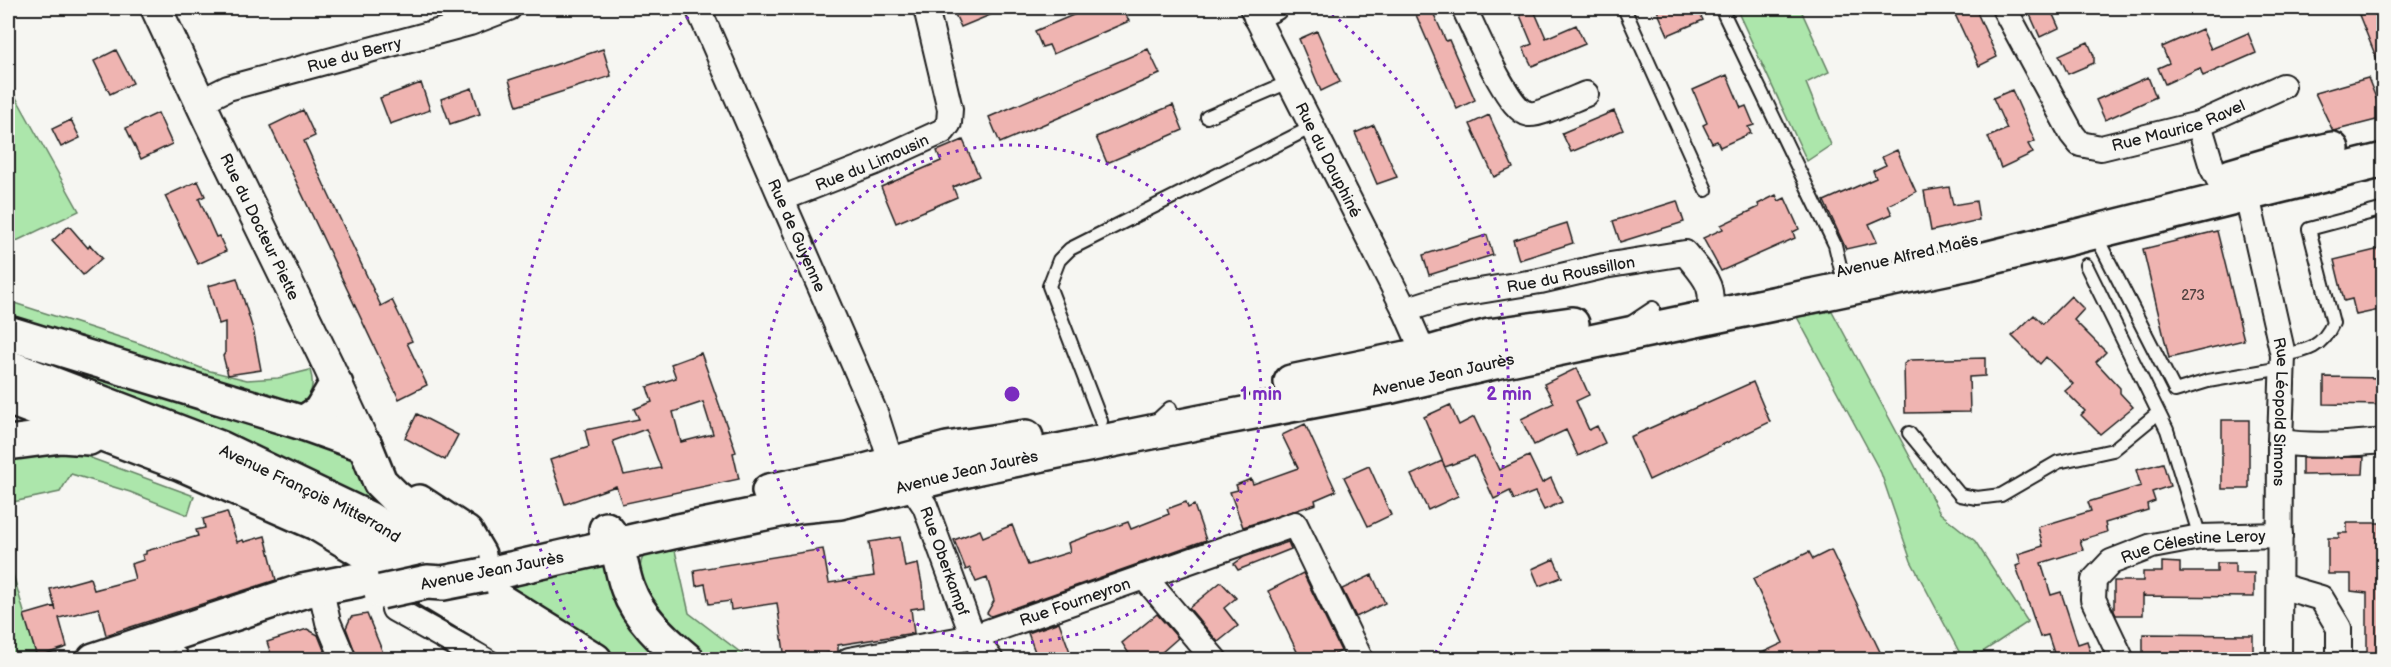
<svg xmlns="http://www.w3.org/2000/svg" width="2391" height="667" font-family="'Balsamiq Sans',sans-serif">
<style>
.green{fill:#ace6ab;stroke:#648164;stroke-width:1.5}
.building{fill:#efb4b1;stroke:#1c1c1c;stroke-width:1.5;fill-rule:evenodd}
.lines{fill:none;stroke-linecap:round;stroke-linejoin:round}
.service-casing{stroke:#1c1c1c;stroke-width:16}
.minor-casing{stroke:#1c1c1c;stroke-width:28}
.tertiary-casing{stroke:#1c1c1c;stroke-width:34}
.secondary-casing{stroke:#1c1c1c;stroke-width:38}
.trunk-casing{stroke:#1c1c1c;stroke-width:38}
.service{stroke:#f6f6f2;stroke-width:12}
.minor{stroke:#f6f6f2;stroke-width:24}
.tertiary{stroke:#f6f6f2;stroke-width:30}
.secondary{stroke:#f6f6f2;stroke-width:33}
.trunk{stroke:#f6f6f2;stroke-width:33}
.secondary-bridge-casing{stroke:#1c1c1c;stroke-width:38;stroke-linecap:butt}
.secondary-bridge{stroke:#f6f6f2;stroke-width:33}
.ring{fill:none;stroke:#7b2cbf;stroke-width:3;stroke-dasharray:3 6}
.labels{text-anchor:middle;stroke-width:6;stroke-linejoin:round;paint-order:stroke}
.number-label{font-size:14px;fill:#514241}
.street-label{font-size:16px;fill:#1c1c1c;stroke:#f6f6f2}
.centre{fill:#7b2cbf;stroke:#f6f6f2;stroke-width:3}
.ring-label{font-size:18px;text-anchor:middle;font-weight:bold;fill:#7b2cbf;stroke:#f6f6f2;stroke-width:6;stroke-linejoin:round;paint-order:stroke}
</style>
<rect width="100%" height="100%" fill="#f6f6f2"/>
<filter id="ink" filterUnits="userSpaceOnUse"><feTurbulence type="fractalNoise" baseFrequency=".0167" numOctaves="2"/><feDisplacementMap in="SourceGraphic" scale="12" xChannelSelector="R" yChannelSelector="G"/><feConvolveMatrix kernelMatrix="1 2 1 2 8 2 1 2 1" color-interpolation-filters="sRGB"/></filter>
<g filter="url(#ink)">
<!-- green -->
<path class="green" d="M1736,8H1800L1829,72L1806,83L1831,145L1807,161Z
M8,83L79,211L8,245Z
M8,301L141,344L206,370L247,380L278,378L310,370C315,386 312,397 297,406L8,321Z
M1832,311L1940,513L1975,541L2028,622L1972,659H1963L1911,561L1881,473L1797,317Z
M8,342L343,445L376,499L373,505L8,356Z
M31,452L80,454L194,496L188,515L130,492L71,474L60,492L8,503V457Z
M674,546L689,613L749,659H703C676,637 623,593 645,552Z
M8,557L37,657L28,659H8Z
M606,564L671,659H621L500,585Z"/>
<!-- building -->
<path class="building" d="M952,8H1007L961,27Z
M1090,8H1123L1129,21L1053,54L1049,45L1042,47L1035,31Z
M1413,8H1431L1446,41L1449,40L1475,100L1457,109Z
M1517,8H1533L1546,38L1576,25L1585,44L1532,66L1523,48L1532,44Z
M1656,8H1697L1703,20L1668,35Z
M1952,8H1975L1997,57L1979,66Z
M2027,8H2050L2059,28L2040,37Z
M2379,8H2384L2383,74L2359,15Z
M2202,29L2211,49L2248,33L2256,53L2203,76L2200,68L2165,84L2158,68L2169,63L2162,47Z
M1317,31L1340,82L1321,91L1299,39Z
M2088,42L2094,56V63L2068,74L2059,55Z
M603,49L611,76L517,106L509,80Z
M1148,49L1160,74L1000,143L989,117Z
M116,50L133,83L110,94L94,61Z
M1727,75L1741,108L1746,106L1754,125L1748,127L1751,133L1720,147L1717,141L1712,143L1703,125L1707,123L1693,90Z
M2148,77L2156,97L2105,120L2096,100Z
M2368,78L2384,118L2333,131L2315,93Z
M421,83L430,110L390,124L380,98Z
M472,88L480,114L450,124L441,99Z
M2012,90L2035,141L2028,144L2033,153L2001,168L1988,137L2007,129L1993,98Z
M1173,105L1183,130L1107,163L1096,137Z
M303,110L315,136L304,141L326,189L381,306L392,300L412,341L407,343L427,385L399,399L270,126Z
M1614,111L1623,130L1571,152L1562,133Z
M158,113L172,144L141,159L126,128Z
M1489,115L1513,168L1494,177L1470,124Z
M71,120L80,138L61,147L52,129Z
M1374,125L1397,177L1377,184L1355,133Z
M963,140L979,176L953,187L957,197L896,223L881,187L941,161L937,151Z
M1897,150L1916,192L1888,205L1892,214L1869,224L1877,242L1846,249L1824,201L1876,178L1873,171L1886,165L1882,157Z
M198,181L205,196L199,199L216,237L219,236L226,251L198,264L165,196Z
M1949,187L1953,205L1976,201L1979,220L1931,231L1924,191Z
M1776,195L1779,201L1785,198L1799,229L1793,232L1795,238L1721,271L1703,238L1723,229L1721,225L1759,207L1758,204Z
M1677,201L1684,222L1620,242L1613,221Z
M1567,223L1573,243L1519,260L1513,240Z
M69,226L88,248L90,245L102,258L83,275L52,241Z
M2217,231L2244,340L2169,358L2143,249Z
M1487,235L1493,255L1429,275L1423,255Z
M2384,248V309L2356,315L2352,299L2344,301L2334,260Z
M237,278L254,333L261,370L228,375L223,356L225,353V322L219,324L208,286Z
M2071,296L2084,309L2074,320L2106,352L2096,362L2120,388V393L2133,407L2100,434L2081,415L2085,411L2065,391L2073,384L2046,357L2040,364L2012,336L2034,315L2043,324Z
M701,353L736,452L733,453L739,479L622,504L616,486L565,504L550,460L589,447L585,430L639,419L634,409L652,402L647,387L676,378L671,364ZM703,402L713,434L681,442L673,412ZM646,429L661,468L624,475L613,441Z
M1985,358V376L1969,377L1970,412L1905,413L1904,364L1910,360Z
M1577,368L1589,395L1576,401L1589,430L1597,426L1605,443L1578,456L1566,430L1534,445L1521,419L1554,403L1544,384Z
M2324,377L2384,378V405L2324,404Z
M1753,382L1770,422L1649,480L1630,437Z
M1450,405L1459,425L1474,417L1499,470L1529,456L1542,483L1551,478L1562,502L1544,510L1535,492L1514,500L1510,491L1494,499L1474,456L1445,467L1424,417Z
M417,414L458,435L445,460L405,438Z
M2222,420H2249V489H2222Z
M1305,424L1336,491L1315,500L1316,504L1243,527L1230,492L1238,490L1236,485L1251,479L1253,484L1298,468L1282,435Z
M2364,457L2363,474L2302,475V458Z
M1442,461L1458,496L1428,510L1411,475Z
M2163,463L2170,486L2152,492L2155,501L2147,504L2148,510L2105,523L2107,532L2080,540L2083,550L2041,563L2051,595L2061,592L2078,644L2087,641L2093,660H2042V658L2054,653L2048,635L2040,637L2016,566L2021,564L2018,554L2043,546L2038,527L2091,511L2088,502L2141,486L2136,470Z
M1369,466L1391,515L1368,526L1344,477Z
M1186,502L1188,508L1194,505L1206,540L991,616L987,613L994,601L987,578L976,582L970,568L966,570L954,540L980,530L983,537L1012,525L1028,565L1070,552L1068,543L1128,522L1131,529L1169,514L1167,509Z
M227,512L237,542L243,540L244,542L265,536L276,580L106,635L99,608L59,618L67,647L37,657L24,615L55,606L56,611L50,589L90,578L94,590L135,579L131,564L144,560L142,555L146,554V551L198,536L196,530L205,528L203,519Z
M2347,523H2380V533L2384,534V658H2367V593L2351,591V574H2328V538H2339V533H2347Z
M900,537L905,567L918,564L922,584L924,607L911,609L914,633L838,645V652L785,659L777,603L731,610L730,601L709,604L705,584L696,586L694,570L823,549L829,583L874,576L869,542Z
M1288,542L1291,549L1238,570L1234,564L1244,557Z
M1831,550L1884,660H1747L1783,643L1753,579L1809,552L1813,559Z
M1554,559L1562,577L1539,586L1532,569Z
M2162,562L2180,563V572H2217V563H2235V573H2254V597L2143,596V593V615H2116L2114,611V581H2143V572H2162Z
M1303,573L1341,651L1324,660H1301L1268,591Z
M1372,575L1385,603L1356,617L1342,589Z
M1221,582L1236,598L1224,608L1238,626L1218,642L1189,608Z
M367,614L386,660H358L346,628L351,617Z
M1157,614L1178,638L1153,660H1133L1122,643Z
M1059,622L1073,660H1038L1028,633Z
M307,629L318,635L328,660H273L267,642Z
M2143,634L2253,635V660L2143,659Z"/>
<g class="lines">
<!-- service casing -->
<g class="service-casing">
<path id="service" d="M1624,8L1706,190
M1721,8L1835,245L1841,270
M1207,117L1289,82
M2095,234L2175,391L2208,381L2282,368
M2086,265L2167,430L2200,537
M1632,322L1653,308
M2283,355C2308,351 2322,347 2333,323L2309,229L2384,209
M1101,421L1049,286L1059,260L1070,249L1312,127
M1152,421L1157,420L1170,408
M1909,433L1960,495L1977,498L2001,495L2058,462L2113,450L2158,413
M180,654L182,660"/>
</g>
<!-- minor casing -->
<g class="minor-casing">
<g id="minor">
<path id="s1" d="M698,8L876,415L892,465L911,485L925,506L973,637L991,660"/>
<path id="s2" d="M1252,8L1405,310L1431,369"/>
<path d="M1464,8C1474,28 1508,111 1529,114C1538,116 1575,98 1586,94"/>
<path id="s3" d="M2004,8L2072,134L2080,144L2101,148L2199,124L2283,86"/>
<path d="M1256,17L1275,8"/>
<path id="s4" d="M200,102L228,88L470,23L509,8"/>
<path id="s5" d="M2199,124L2212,167L2219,180L2241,196L2250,209L2283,355L2280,442L2279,660"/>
<path id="s6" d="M781,199L873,163L943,131L949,123L950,109L926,8"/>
<path id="s7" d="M1405,310L1449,296L1540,281L1604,266L1685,253C1706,279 1715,284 1709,318"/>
<path d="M2280,442C2315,447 2349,444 2384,441"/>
<path d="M1144,577L1215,660"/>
<path d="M320,586L328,622L344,660"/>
<path d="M2280,586L2321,598L2339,628V660"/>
<path d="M394,609L485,660"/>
<path id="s8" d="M849,660L973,637L1295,524L1361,660"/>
<path id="s9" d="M2122,660L2093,599L2094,580L2111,562L2152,546L2200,537L2280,535"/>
</g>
</g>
<!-- tertiary casing -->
<g class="tertiary-casing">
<g id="tertiary">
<path id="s10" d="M156,8L209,121L328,365L365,445"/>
</g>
</g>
<!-- secondary casing -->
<g class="secondary-casing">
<g id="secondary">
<path d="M2231,176L2282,161L2332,149"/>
<path d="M1291,382L1426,354L1489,336L1572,324"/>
<path id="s11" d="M365,445L380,482L394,496L426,521L453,559L484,575L673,532L800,506L840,502L979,467L1201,422L1392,386L1495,362L1969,263L2384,160"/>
<path d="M769,491L861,472L947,449L1026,437"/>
<path d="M419,502L466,533L479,555"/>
<path d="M94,660L303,591L358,580"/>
</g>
</g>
<!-- trunk casing -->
<g class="trunk-casing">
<g id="trunk">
<path d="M8,333L303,423L365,445"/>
<path id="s12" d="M8,367L220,448L369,519L595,660"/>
<path d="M8,398L182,464L316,523L543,660"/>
<path d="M303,423L320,412L336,385"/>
<path d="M8,443L61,436L89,438"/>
<path d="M606,529C621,546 620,568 628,589C638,617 664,641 687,660"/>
</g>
</g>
<!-- service -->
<use href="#service" class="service"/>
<!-- minor -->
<use href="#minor" class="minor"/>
<!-- tertiary -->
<use href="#tertiary" class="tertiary"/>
<!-- secondary -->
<use href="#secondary" class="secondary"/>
<!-- trunk -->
<use href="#trunk" class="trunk"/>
<!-- secondary-bridge casing -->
<g class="secondary-bridge-casing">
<path id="secondary-bridge" d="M381,592L427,582L443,583L484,575"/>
</g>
<!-- secondary-bridge -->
<use href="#secondary-bridge" class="secondary-bridge"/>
</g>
</g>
<!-- distance rings -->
<g class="ring">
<circle cx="1012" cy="394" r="249"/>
<path d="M591 657A497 497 0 0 1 699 8M1325 8A497 497 0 0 1 1433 657"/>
</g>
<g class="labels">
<!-- number labels -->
<g class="number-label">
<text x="2193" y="300">273</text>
</g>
<!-- street labels -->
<g class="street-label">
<text dy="6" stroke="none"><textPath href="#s4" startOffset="162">Rue du Berry</textPath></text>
<text dy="6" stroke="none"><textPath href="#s3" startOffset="258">Rue Maurice Ravel</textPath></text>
<text dy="6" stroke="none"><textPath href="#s2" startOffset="170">Rue du Dauphiné</textPath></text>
<text dy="6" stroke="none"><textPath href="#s6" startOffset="98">Rue du Limousin</textPath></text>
<text dy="6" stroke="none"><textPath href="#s10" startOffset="242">Rue du Docteur Piette</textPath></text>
<text dy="6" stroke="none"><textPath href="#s1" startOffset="248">Rue de Guyenne</textPath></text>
<text transform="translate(1907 255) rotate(-13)" y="6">Avenue Alfred Maës</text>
<text dy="6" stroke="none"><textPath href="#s7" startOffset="170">Rue du Roussillon</textPath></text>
<text dy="6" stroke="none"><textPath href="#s11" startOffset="1162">Avenue Jean Jaurès</textPath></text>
<text dy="6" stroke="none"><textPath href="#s5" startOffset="309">Rue Léopold Simons</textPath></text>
<text dy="6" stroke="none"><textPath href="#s11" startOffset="676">Avenue Jean Jaurès</textPath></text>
<text dy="6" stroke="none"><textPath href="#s12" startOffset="328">Avenue François Mitterrand</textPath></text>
<text dy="6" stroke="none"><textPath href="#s9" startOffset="196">Rue Célestine Leroy</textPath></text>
<text dy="6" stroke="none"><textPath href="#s1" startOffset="608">Rue Oberkampf</textPath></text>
<text transform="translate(492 570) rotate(-11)" y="6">Avenue Jean Jaurès</text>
<text dy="6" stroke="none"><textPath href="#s8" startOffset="234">Rue Fourneyron</textPath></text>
</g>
</g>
<circle cx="1012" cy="394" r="9" class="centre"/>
<g class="ring-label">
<text x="1261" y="400">1 min</text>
<text x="1509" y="400">2 min</text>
</g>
<!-- margin -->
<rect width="2391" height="667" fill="none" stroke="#f6f6f2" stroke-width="30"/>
<rect x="15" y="15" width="2361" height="637" fill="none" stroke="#1c1c1c" stroke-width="2" filter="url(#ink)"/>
</svg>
